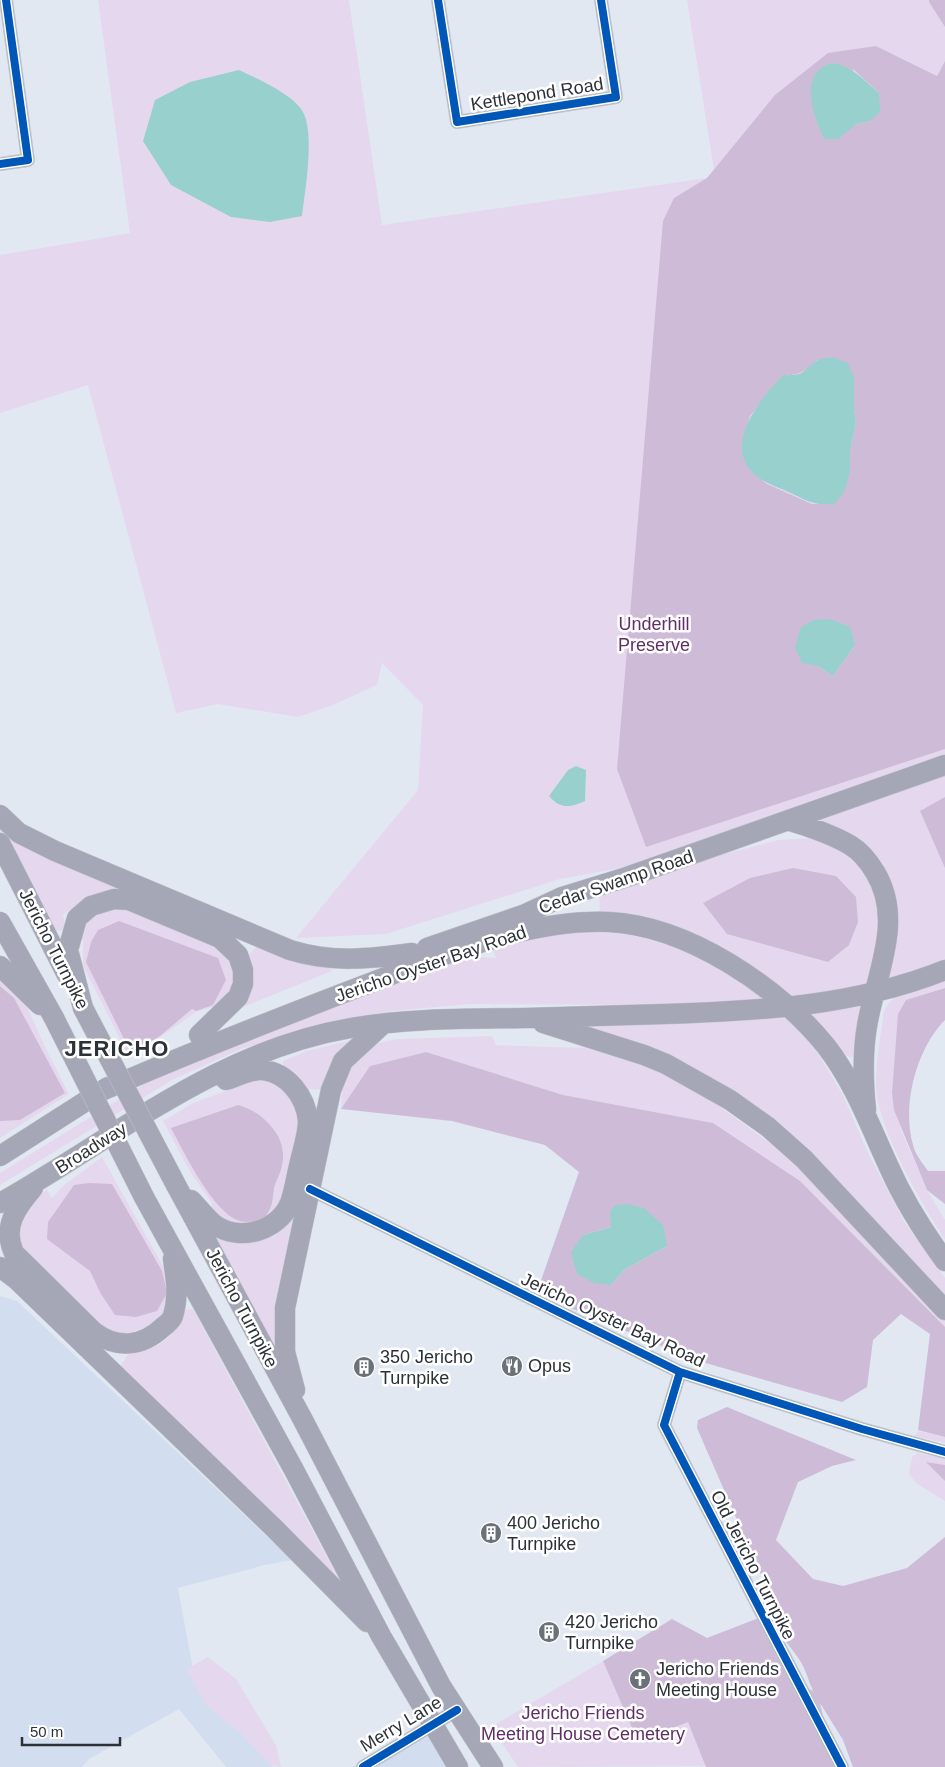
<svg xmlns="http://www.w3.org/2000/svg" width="945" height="1767" font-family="Arial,sans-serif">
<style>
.built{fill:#d2deef}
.green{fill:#e5d8ee}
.forest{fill:#cebbd8;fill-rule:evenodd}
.water{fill:#98d0ce}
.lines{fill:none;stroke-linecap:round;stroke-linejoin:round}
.street-casing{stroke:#bec4cb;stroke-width:14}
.primary-casing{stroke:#bec4cb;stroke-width:21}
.street{stroke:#aeaebc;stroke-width:12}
.primary{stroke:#a6a7b6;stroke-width:20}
.primary-bridge-casing{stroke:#bec4cb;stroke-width:21;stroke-linecap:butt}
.primary-bridge{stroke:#a6a7b6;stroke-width:20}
.cycleway-casing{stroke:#fff;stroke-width:11}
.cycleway{stroke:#0057b8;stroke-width:8}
.labels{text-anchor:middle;stroke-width:5;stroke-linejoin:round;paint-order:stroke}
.street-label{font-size:18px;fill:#2c3137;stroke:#fff}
.park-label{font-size:18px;fill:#5f2e65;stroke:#fff}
.poi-label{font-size:18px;fill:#2c3137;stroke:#fff;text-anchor:start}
.district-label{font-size:22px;font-weight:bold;letter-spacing:1px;fill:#2c3137;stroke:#fff}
</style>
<rect width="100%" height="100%" fill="#e1e8f2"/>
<!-- built -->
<path class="built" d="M0,1296L17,1301L292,1560L265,1565L178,1588L195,1680L273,1767H226L179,1709L89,1759L82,1767H0Z
M420,1726L452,1767H350L365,1763Z"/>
<!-- green -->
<path class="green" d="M98,0H349L382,225L707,178L674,198L646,423L714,170L687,0H929L945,27V61L937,76L893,54L945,241V758L632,866L560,879L386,934L296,938L418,790L423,705L382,663L377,685L333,705L298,717L218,704L176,713L88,385L0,413V255L130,233Z
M945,775V960L887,981L897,935L895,895L878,858L845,831L818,820Z
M0,823L132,891C98,891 90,895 63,915L65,923L63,930L57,931L56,935L0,831Z
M813,838L844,849L869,873L881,902L882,930L868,987L793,1000L740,959L600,914L599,896L701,860L778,840Z
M114,907L132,909L224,949L234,961L238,984L219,1005L196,1012L130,1058L83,966V940L79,939C83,918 95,914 114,907Z
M573,931C593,932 614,932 634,936C683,945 726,969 766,997L763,1002L647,1005L470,1004L393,1011L332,1021L241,1049L172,1080L0,1185V1173L165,1071L434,966L481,957L496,958L491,946Z
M258,945L329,966L332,971L243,1007L241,1002L248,956Z
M945,972V988L906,1000L900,1128L927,1190L945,1220V1240C922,1204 875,1125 876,1083C876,1059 881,1035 884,1011C896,988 922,982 945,972Z
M0,973L20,991L46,1049L69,1094L0,1138Z
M863,1004L856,1050L852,1058L833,1049L807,1017L809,1012Z
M788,1015L819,1055L843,1095L868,1153L904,1221L945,1278V1297L825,1169L656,1051L586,1027L587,1021Z
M492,1036L496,1045L586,1048L634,1061L694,1088L803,1167L945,1317V1328L713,1123L563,1095L426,1052L370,1066L341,1109L342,1087L347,1070L374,1044L396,1039Z
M356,1039L326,1090L307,1089L283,1068V1061L307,1051Z
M256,1077L274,1081L292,1094L301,1123L283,1203L273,1217L239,1228L212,1215V1203L191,1173L163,1121L193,1103L226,1091L241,1080Z
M102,1157L169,1277L168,1312L153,1329L132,1337L111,1334L23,1254C18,1245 18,1241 18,1231C20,1206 27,1203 47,1190L52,1198L64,1185Z
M298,1212L281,1346L275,1348L210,1232L270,1235L273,1238Z
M193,1309L342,1585L119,1368L129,1353C161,1350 172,1338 186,1310Z
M918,1431L945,1437V1443L915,1436Z
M918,1453L945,1459V1465L927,1462L945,1481V1501L916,1483L909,1474L912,1457Z
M208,1657L236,1679L276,1745L281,1767L270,1765L243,1735L205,1704L187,1669Z
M603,1661L638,1742L688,1722L707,1766L518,1767L491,1727Z"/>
<!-- forest -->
<path class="forest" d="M929,0H945V27L929,2Z
M876,46L937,76L945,61V749L646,847L617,769L663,221L674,198L707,178L775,95L828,53ZM853,69L879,93L870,121L856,124L845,131ZM817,360L854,378V409L856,422L850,452V471L835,504H812L767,484L751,471L743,442L750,416L783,375C799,376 806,371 817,360ZM855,645L833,676L818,666Z
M945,797V868L920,811Z
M793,868L836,876L856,897L858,922L849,945L828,962L727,934L703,903L750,878Z
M119,921L218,958L226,980L213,1005L196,1011L192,1009L160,1036L131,1053L86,962L91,942L98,930Z
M0,986L14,998L65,1093L20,1120L0,1121Z
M945,988V1020C915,1050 900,1111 915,1151C918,1158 924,1165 928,1171H945V1204L927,1190L894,1110L892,1093L898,1014L906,1000Z
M426,1052L563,1095L713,1123L800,1181L945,1327V1437L918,1430L930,1334L901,1314L873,1340L867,1387L842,1402L695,1360L542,1296L539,1286L579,1172L545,1145L452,1121L341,1109L370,1066ZM611,1227L667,1246L624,1270L611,1285L583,1235Z
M238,1105C262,1111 289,1137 282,1165C281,1173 276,1180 274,1188C272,1203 273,1207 263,1220C256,1221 246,1223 240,1221C213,1213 184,1152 171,1128Z
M89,1183L112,1184L162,1271L167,1293L157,1311L136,1317L115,1315L101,1294L90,1271L47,1239L48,1222L74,1185Z
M727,1407L856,1460L832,1466L798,1482L776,1540L813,1579L843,1586L907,1568L945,1537V1767H853L843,1740L820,1703L825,1724L841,1767H706L688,1722L638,1742L603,1661L672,1619L707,1638L756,1619L761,1620L804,1687L813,1691C809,1682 806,1671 801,1662C784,1636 768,1627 769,1593L697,1428L698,1420Z
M926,1462L945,1465V1481Z"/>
<!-- water -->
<path class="water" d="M831,63C852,65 863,80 879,93L880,112L870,121L856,124L838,139H824C816,120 802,89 818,71C821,67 827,65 831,63Z
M239,70C256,78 294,95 303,112C315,134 305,191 302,216L270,222L231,217L171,185L143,141L155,100L190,82Z
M833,357L848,363L854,378V409L856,422L850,452V471L845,490L835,504C811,506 805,499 784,490C772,485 760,481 751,471C724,441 763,396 783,375C807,376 801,371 816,361C821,358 828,358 833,357Z
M830,619L850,627L855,645L833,676L818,666L802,663L795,648L801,627L813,620Z
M576,766L586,770L585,801C570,808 560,809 549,796L568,770Z
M628,1204L644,1208L663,1225L667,1246L624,1270L611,1285L594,1283L577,1274L571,1252L583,1235L611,1227L610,1212L615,1205Z"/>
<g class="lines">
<!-- street casing -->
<g class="street-casing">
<path id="street" d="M438,0L457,122L616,97L601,0
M0,164L28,160L6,0
M310,1189L680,1372L862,1429L945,1452
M680,1372L664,1425L842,1767
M363,1767L457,1710"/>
</g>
<!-- primary casing -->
<g class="primary-casing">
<path id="primary" d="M0,815L19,833L55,851L290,950C331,963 371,959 412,953
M790,821C810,827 831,834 850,845C860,851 869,862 875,872C905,921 875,976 867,1026C862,1055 863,1081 866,1110
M0,843L67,975
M0,922L54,1018
M427,948L523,915L562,897L627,877L945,765
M0,966L40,1005
M83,1008L68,950L77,918L91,906L114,899L129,900L220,938L238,955L243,970V984L238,997L199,1035
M543,1023L644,1055L666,1064L730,1100L768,1127L804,1159L945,1310
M99,1092C186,1054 273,1020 362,986C439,957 524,919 609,922C688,926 777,986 826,1046C854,1082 870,1126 889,1167C904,1201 923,1231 945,1261
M0,1156L108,1087
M176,1185L303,1420L441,1686L493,1767
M33,1188C16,1208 2,1227 14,1253L94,1332C117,1349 142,1347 163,1327C167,1324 171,1321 173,1316C179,1296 176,1279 173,1259
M144,1197L294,1470L381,1636L458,1767
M191,1200C199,1208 206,1218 215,1225C240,1242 278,1231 290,1203C294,1192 296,1178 299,1166C302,1152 308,1135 308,1121C306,1097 288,1073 263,1070C252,1069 236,1077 226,1080
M0,1203C114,1139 218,1050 351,1028C408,1018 468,1019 526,1018C572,1017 619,1015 665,1014C761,1011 855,1006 945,970
M0,1267L16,1279L275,1529L367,1622
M295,1390L285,1352V1308L331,1090L343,1061L382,1025"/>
</g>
<!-- street -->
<use href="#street" class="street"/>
<!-- primary -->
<use href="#primary" class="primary"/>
<!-- primary-bridge casing -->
<g class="primary-bridge-casing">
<path id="primary-bridge" d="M83,1008L176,1185
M54,1018L144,1197"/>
</g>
<!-- primary-bridge -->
<use href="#primary-bridge" class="primary-bridge"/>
<!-- cycleway casing -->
<g class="cycleway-casing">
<path id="cycleway" d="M438,0L457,122L616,97L601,0
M0,164L28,160L6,0
M310,1189L680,1372L862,1429L945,1452
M680,1372L664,1425L842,1767
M363,1767L457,1710"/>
</g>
<!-- cycleway -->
<use href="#cycleway" class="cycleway"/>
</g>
<!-- icons -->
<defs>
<g id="restaurant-disc" transform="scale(1.125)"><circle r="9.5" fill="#6b7178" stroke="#fff"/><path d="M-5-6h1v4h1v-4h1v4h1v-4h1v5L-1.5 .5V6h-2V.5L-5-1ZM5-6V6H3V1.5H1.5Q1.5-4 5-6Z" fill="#fff"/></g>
<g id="building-disc" transform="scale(1.125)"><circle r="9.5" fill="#6b7178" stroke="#fff"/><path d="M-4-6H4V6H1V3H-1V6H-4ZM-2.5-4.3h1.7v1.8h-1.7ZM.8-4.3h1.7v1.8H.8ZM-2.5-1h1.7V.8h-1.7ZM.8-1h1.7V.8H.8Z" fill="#fff"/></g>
<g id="church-disc" transform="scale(1.125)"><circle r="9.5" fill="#6b7178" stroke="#fff"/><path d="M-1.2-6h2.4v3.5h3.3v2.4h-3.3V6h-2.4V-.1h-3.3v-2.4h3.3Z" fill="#fff"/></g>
</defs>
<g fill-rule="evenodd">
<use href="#restaurant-disc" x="512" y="1366"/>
<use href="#building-disc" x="364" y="1367"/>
<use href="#building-disc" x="491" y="1533"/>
<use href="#building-disc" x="549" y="1632"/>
<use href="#church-disc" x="640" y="1679"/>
</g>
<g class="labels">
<!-- street labels -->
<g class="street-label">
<text transform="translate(537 94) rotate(-9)" y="6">Kettlepond Road</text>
<text transform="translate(616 882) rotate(-19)" y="6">Cedar Swamp Road</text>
<text transform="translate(54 949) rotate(63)" y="6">Jericho Turnpike</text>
<text transform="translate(431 964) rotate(-19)" y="6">Jericho Oyster Bay Road</text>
<text transform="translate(91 1148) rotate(-32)" y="6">Broadway</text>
<text transform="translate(242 1308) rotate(62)" y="6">Jericho Turnpike</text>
<text transform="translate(613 1320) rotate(25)" y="6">Jericho Oyster Bay Road</text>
<text transform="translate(753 1565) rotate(63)" y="6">Old Jericho Turnpike</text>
<text transform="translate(401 1724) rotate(-31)" y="6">Merry Lane</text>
</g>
<!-- park labels -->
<g class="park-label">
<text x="654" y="630">Underhill<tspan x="654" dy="21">Preserve</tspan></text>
<text x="583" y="1719">Jericho Friends<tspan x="583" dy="21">Meeting House Cemetery</tspan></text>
</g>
<!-- poi labels -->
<g class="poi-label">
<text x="380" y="1363">350 Jericho<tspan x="380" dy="21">Turnpike</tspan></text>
<text x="528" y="1372">Opus</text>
<text x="507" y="1529">400 Jericho<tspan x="507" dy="21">Turnpike</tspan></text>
<text x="565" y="1628">420 Jericho<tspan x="565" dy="21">Turnpike</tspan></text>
<text x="656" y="1675">Jericho Friends<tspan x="656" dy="21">Meeting House</tspan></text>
</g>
<!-- district labels -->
<g class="district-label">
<text x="117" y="1056">JERICHO</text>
</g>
</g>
<!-- scale -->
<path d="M22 1737v8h98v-8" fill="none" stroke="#2c3137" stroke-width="2.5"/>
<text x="30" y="1737" font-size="15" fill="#2c3137" stroke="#ffffff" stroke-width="4" paint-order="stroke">50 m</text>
</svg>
